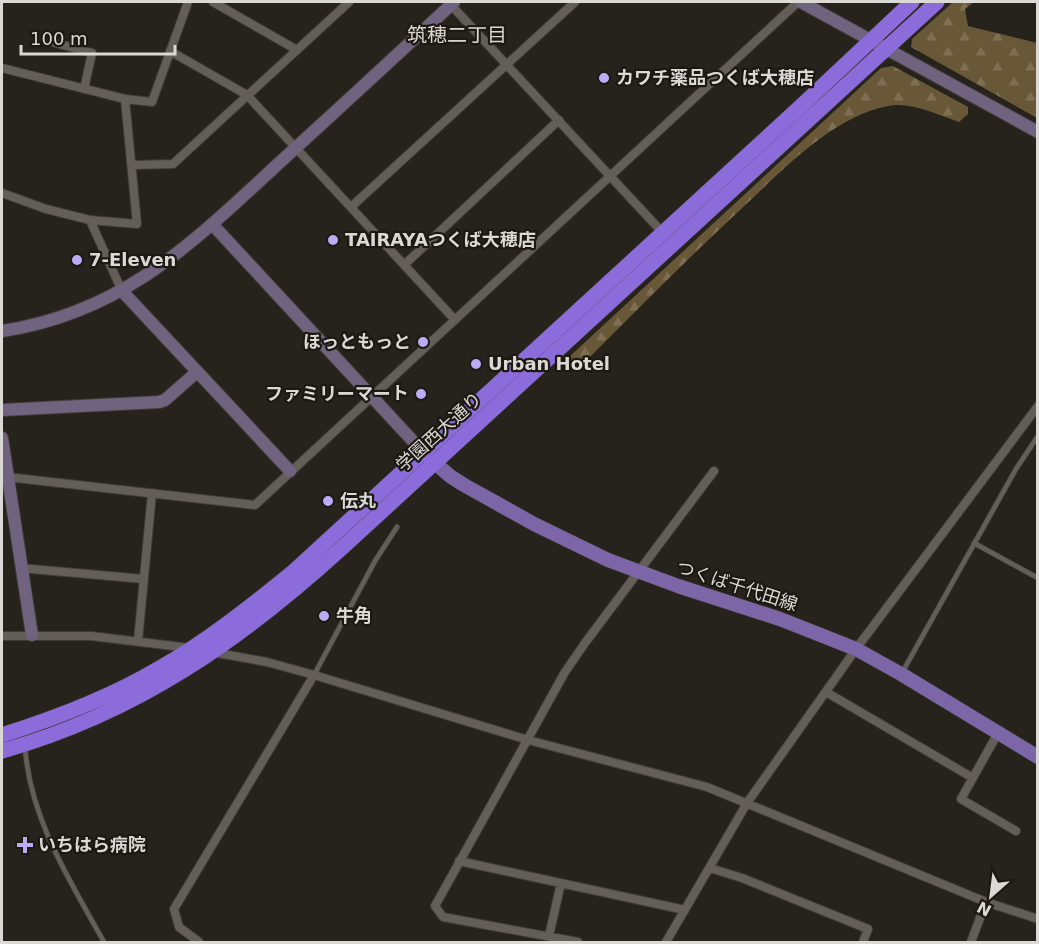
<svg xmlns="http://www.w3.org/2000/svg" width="1039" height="944" font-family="'DejaVu Sans','Noto Sans JP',sans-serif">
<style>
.forest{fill:url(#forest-firs)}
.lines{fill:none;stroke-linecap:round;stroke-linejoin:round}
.lane-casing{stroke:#403d38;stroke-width:6}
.street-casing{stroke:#403d38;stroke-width:10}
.secondary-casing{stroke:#403d38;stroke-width:14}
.primary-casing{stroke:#403d38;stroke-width:15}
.highway-casing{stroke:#403d38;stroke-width:16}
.lane{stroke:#635f58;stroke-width:4.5}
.street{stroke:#635f58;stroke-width:8}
.secondary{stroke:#6f637f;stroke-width:12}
.primary{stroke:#7c66a7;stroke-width:14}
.highway{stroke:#8c6bdb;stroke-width:15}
.poi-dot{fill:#bcaaf6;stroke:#1c1913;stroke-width:2}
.labels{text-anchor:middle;stroke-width:4.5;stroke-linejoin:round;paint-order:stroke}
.poi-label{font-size:18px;font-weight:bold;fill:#dbd9d5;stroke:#1c1913;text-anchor:start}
.street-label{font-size:18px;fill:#dbd9d5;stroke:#1c1913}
.neighbourhood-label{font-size:20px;fill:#dad6ce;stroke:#1c1913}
</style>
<defs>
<pattern id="forest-firs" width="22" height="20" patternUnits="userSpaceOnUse" patternTransform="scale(1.5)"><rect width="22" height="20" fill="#695838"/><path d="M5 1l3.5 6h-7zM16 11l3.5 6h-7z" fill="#7e6f54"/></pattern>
</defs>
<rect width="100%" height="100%" fill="#26221c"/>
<!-- forest -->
<path class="forest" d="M953,2H974L965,9L968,26L1037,43V118L911,47L912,39Z
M893,66L968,107V114L959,122C938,115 910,101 888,106C831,117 781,172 740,210C685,261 633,314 580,367L568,358L881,68Z"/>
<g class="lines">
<!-- lane casing -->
<g class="lane-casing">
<path id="lane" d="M974,543L1038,578
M903,671L1016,469L1038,436
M314,675L375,561L397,527
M25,747C30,819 70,881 104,942"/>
</g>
<!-- street casing -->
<g class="street-casing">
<path id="street" d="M213,2L297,50
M451,5L663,233
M52,42L92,53L84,89
M170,51L247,95L455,320
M2,68L125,99L152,102L188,2
M132,165L173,164L349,2
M2,193L46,209L90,220L137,224L125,99
M351,207L575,2
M90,220L122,291
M404,265L559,120
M7,477L255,505L798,2
M20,568L144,579
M2,636H91L190,648
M138,641L152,493
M212,652L267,662L314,675L528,740L707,787L986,902L1038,919
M826,692L973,778
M998,733L961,799L1016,831
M459,861L685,910
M710,868L742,878L868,929L863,942
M549,936L561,883
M199,942L179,927L174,909L314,675
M578,942L443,917L435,906L565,672L585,643L714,471
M666,942L747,803L856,649L1038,406
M971,942L986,902"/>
</g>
<!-- secondary casing -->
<g class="secondary-casing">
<path id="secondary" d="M801,2L1038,132
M212,224L424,453
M122,291L290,471
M2,331C129,312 200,235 290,153C345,103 400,52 454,2
M2,410L159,402L165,400L197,372
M2,438L32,635"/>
</g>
<!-- primary casing -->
<g class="primary-casing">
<path id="primary" d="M427,456L450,476L464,485L534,524L608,560L678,586L780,619L856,649L901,674L1038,757"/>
</g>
<!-- highway casing -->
<g class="highway-casing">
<path id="highway" d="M2,735C56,718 109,698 158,669C206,642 250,607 293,572L799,108L912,2
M2,751C137,713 241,640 344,546L937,2"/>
</g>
<!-- lane -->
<use href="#lane" class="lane"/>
<!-- street -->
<use href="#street" class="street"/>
<!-- secondary -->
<use href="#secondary" class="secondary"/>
<!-- primary -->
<use href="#primary" class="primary"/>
<!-- highway -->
<use href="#highway" class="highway"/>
</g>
<!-- markers -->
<g class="poi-dot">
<circle cx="604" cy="78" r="6"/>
<circle cx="333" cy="240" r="6"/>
<circle cx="77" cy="260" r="6"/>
<circle cx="423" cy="342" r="6"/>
<circle cx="476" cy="364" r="6"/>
<circle cx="421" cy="394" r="6"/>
<circle cx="328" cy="501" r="6"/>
<circle cx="324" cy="616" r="6"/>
<path d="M22 836h6v6h6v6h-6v6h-6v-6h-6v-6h6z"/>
</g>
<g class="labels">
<!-- poi labels -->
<g class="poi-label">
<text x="616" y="84">カワチ薬品つくば大穂店</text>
<text x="345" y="246">TAIRAYAつくば大穂店</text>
<text x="89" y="266">7-Eleven</text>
<text x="411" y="348" text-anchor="end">ほっともっと</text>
<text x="488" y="370">Urban Hotel</text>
<text x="409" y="400" text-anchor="end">ファミリーマート</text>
<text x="340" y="507">伝丸</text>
<text x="336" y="622">牛角</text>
<text x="38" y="851">いちはら病院</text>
</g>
<!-- street labels -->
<g class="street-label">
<text transform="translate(439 432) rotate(-42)" y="6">学園西大通り</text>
<text transform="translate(737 586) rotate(18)" y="6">つくば千代田線</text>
</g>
<!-- neighbourhood labels -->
<g class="neighbourhood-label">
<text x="457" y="42">筑穂二丁目</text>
</g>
</g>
<!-- border -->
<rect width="1039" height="944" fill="none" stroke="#dbd9d5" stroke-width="6"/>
<!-- north arrow -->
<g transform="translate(991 896) rotate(208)" stroke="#1c1913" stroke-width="4.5" paint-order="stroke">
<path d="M0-4.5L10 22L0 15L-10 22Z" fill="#dbd9d5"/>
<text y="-9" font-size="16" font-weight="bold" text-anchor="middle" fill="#dbd9d5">N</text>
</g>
<!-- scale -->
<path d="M21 45v9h154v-9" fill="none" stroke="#dbd9d5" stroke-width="3"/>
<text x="30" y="45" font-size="18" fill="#dbd9d5" stroke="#1c1913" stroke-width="4.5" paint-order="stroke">100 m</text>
</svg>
